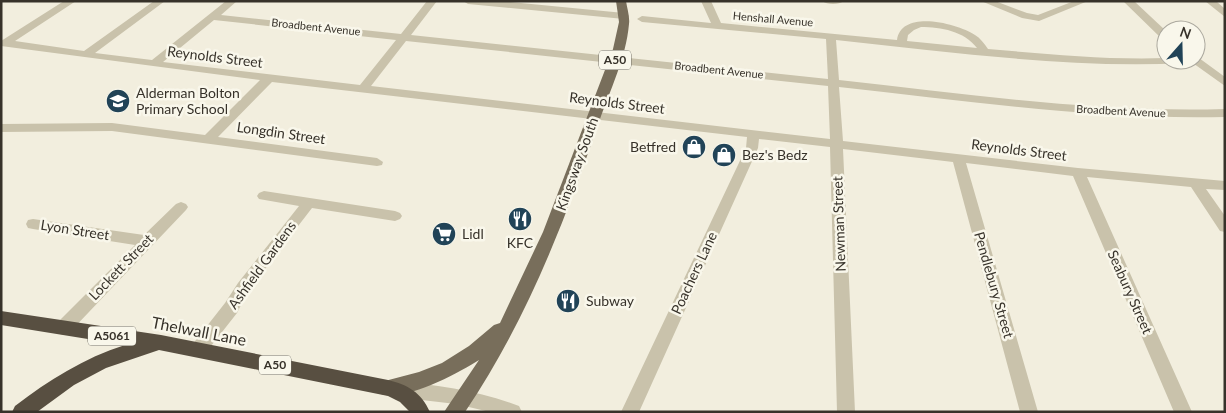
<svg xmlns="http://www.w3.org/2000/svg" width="1226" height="413" font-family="Lato,sans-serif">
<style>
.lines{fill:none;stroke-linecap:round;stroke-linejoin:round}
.minor{fill:#c9c2ab;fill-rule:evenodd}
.major{fill:#786e5b;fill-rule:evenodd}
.highway{fill:#584f41;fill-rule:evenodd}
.labels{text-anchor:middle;stroke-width:5;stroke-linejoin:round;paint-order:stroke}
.far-street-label{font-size:11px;fill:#37322a;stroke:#f9f7eb}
.shield{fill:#f9f7eb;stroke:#716d64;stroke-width:1}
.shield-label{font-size:12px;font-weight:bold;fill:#37322a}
.street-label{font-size:14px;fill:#37322a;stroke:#f9f7eb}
.poi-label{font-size:14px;fill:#37322a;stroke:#f9f7eb;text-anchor:start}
.near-street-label{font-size:16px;fill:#37322a;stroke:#f9f7eb}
</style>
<rect width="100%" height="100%" fill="#f2eede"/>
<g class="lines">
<!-- minor -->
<path class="minor" d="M64,1H76L15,41L84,51L154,1H165L95,53L152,60L226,1H237L221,15L401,34L427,1H437L411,35L828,79L826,39L642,22L637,19L642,16L711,23L701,1H711L721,23L897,40C901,9 957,23 975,35C980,38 984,43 988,49C1047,54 1106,60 1166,58V60H1196V57L1199,58L1225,77V86L1190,61L1186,63C1069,69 952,52 836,40L839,80C967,94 1096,113 1225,109V117C1096,120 967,101 839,87L843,141L1078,168L1225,181V190L1206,189L1225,216V232L1220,231L1191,187L1087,177L1192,412H1174L1073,176L966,163L1038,412H1020L953,162L843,149L855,412H837L830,147L759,139L758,148L639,412H621L746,148L747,137L272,82L218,137L377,158L383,162L382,165L377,166L112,131L1,132V124L112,123L205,135L260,80L1,46V41ZM214,20L396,40L360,85L163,62ZM921,27C941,27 964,31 977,48L907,41L908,35L914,30ZM406,41L828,86L830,139L371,86Z
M463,1H500L624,13L629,16L624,19L468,4Z
M822,1H844C839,5 827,5 822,1Z
M981,1H995L1027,13L1038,15L1074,1H1088L1039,21L1022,18Z
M1123,1H1134L1166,31V40L1162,39Z
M1205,1H1216L1225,9V17Z
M264,191L395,211L400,213L402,216L400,219L395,221L312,208L248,291L237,313L204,355L198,357L192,355L190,350L192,345L225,303L238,283L299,206L259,199L257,196L259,193Z
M181,202L186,204L188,207L186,210L69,333L63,335L57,333L55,328L57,323L135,245L33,229L28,228L26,224L28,220L33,219L144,235L176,204Z
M396,381C439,385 479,391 519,406L522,412H490L456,404L396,397L390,395L387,389L390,383Z"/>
<!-- major -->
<path class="major" d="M616,1H626C627,8 630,17 629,24C626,58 610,90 599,122C564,223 526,322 465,412H444L479,360C459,373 404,402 381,394L378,388L381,382L419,372L442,363L469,346L494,325L500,323L543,232L613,49L619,22Z"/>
<!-- highway -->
<path class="highway" d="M1,311L161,335L388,380C408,385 421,392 430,412H410L400,402L388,396L159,350L106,368L74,385L37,412H12L15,406C49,380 84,358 125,345L1,325Z"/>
</g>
<!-- icons -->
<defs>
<g id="school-disc" transform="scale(1.25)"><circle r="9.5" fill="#214357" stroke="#f9f7eb"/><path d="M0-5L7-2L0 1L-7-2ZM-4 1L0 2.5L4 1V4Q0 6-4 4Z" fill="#fff"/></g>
<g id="shop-disc" transform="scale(1.25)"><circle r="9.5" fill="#214357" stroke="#f9f7eb"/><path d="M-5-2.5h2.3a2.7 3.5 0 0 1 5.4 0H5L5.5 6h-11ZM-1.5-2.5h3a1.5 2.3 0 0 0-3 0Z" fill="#fff"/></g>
<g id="restaurant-disc" transform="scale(1.25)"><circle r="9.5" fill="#214357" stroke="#f9f7eb"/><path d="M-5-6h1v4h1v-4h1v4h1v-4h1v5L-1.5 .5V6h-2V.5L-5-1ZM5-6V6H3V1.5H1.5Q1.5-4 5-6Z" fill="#fff"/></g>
<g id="supermarket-disc" transform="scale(1.25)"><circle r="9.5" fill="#214357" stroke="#f9f7eb"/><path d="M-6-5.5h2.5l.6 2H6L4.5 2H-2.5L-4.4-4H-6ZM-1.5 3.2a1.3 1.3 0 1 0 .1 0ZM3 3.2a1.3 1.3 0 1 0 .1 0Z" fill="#fff"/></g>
</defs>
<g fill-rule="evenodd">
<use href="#school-disc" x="118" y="101"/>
<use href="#shop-disc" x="694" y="147"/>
<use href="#shop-disc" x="724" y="155"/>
<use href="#restaurant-disc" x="520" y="219"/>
<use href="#supermarket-disc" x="444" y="234"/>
<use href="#restaurant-disc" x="568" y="301"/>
</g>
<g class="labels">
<!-- far-street labels -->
<g class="far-street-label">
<text transform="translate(773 19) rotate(5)" y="4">Henshall Avenue</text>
<text transform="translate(316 27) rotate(6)" y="4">Broadbent Avenue</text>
<text transform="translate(719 70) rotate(6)" y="4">Broadbent Avenue</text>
<text transform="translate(1121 111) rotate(3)" y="4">Broadbent Avenue</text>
</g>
<!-- shield labels -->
<g class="shield">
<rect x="599" y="50.5" width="32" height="19" rx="4"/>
<rect x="88" y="326.5" width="48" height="19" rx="4"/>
<rect x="259" y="355.5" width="32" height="19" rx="4"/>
</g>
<g class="shield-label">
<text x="615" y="64">A50</text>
<text x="112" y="340">A5061</text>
<text x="275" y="369">A50</text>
</g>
<!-- street labels -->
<g class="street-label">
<text transform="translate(215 57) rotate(7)" y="5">Reynolds Street</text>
<text transform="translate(617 103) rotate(7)" y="5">Reynolds Street</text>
<text transform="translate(281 133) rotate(8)" y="5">Longdin Street</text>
<text transform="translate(1019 150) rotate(7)" y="5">Reynolds Street</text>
<text transform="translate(577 164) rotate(-70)" y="5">Kingsway South</text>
<text transform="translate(839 224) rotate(-92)" y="5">Newman Street</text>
<text transform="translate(75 230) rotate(9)" y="5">Lyon Street</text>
<text transform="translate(262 265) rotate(-54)" y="5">Ashfield Gardens</text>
<text transform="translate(121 267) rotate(-46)" y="5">Lockett Street</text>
<text transform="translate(694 273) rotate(-65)" y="5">Poachers Lane</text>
<text transform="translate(994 285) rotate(74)" y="5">Pendlebury Street</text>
<text transform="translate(1130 292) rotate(66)" y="5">Seabury Street</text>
</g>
<!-- poi labels -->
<g class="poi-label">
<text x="136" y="98">Alderman Bolton<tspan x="136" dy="16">Primary School</tspan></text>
<text x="676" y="152" text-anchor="end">Betfred</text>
<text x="742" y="160">Bez's Bedz</text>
<text x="462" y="239">Lidl</text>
<text x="520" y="248" text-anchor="middle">KFC</text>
<text x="586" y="306">Subway</text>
</g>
<!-- near-street labels -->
<g class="near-street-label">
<text transform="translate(199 331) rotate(11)" y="6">Thelwall Lane</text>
</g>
</g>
<!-- border -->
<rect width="1226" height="413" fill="none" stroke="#37322a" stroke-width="5"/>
<!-- north arrow -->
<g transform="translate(1181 45) rotate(20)"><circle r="24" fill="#f9f7eb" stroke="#aba89e"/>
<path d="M0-4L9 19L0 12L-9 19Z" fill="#214357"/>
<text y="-8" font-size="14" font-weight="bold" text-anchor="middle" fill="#37322a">N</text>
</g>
</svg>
